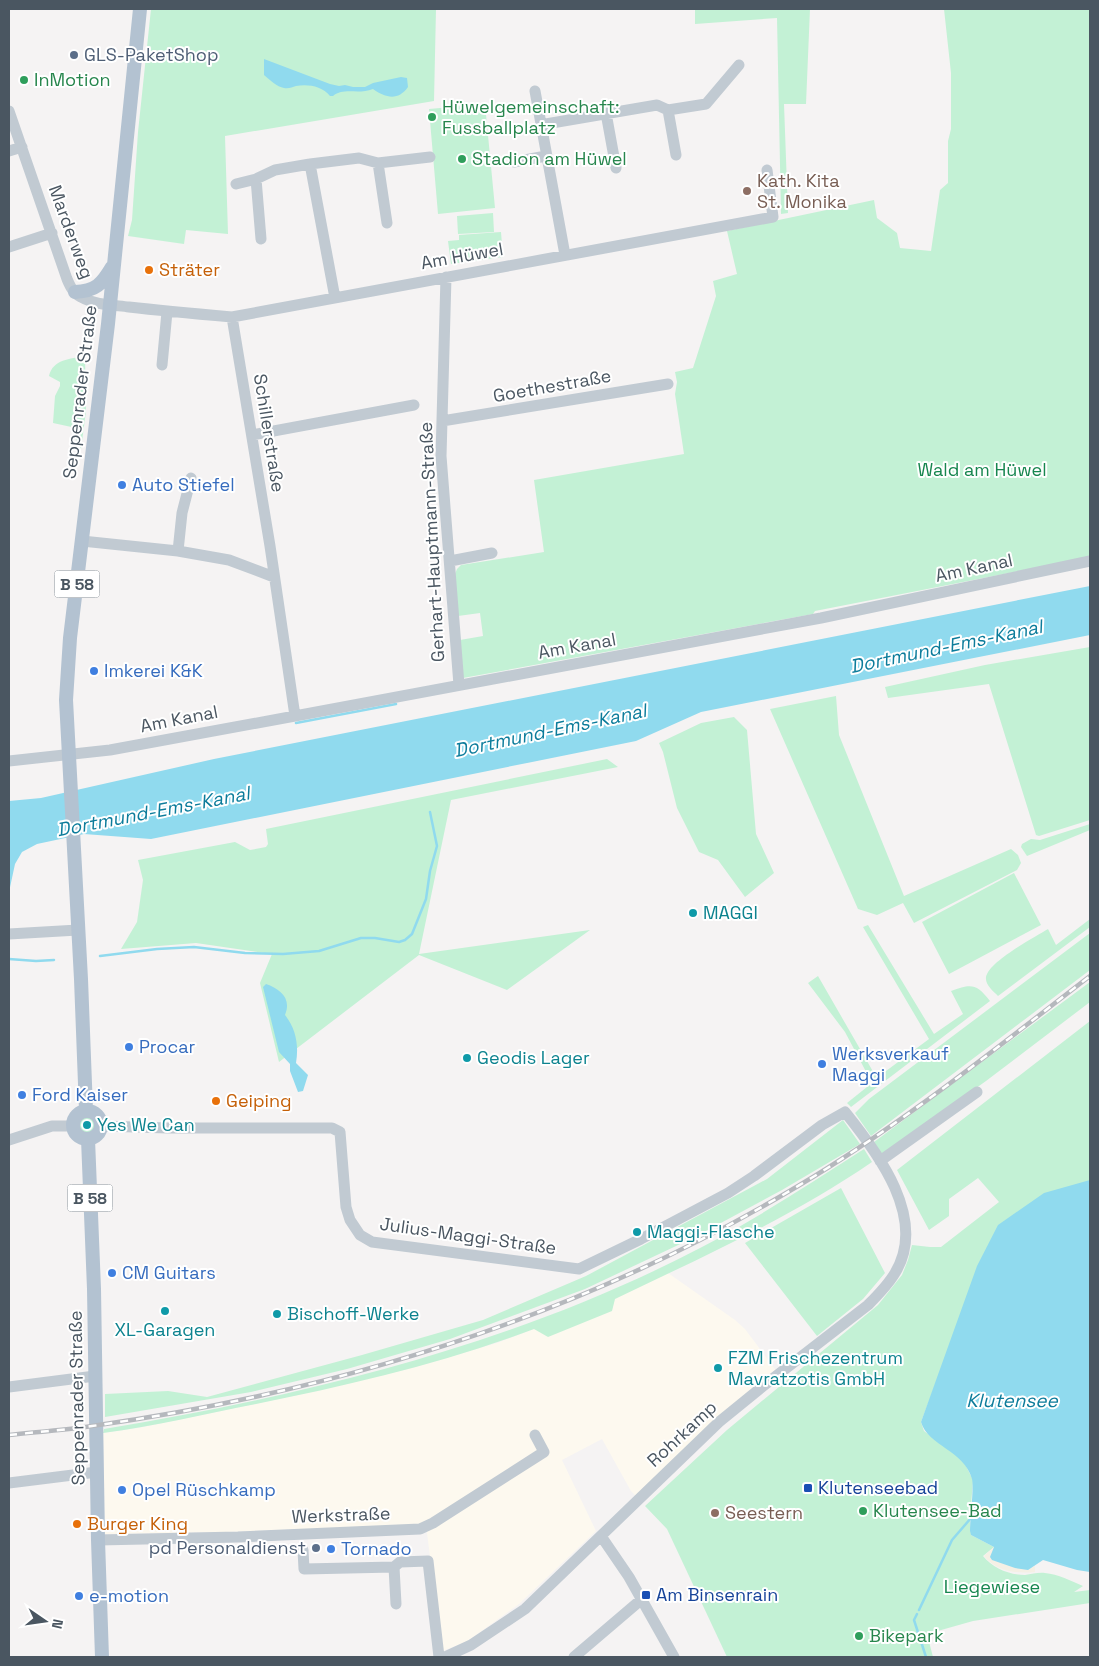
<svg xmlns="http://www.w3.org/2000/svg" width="1099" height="1666" font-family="'Space Grotesk',sans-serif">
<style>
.commercial{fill:#fdf9ef}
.green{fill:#c3f1d5}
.sand{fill:#f5f0e5}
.water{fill:#90daee}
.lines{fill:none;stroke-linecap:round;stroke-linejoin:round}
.stream{stroke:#90daee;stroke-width:2.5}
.minor{stroke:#c1cad2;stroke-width:11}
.major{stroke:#b3c2d1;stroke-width:14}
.rail-casing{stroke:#b5b8bd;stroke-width:4.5}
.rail{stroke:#fff;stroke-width:2.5;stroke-dasharray:8;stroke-linecap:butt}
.service-dot{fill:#5c6f8a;stroke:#fff;stroke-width:2}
.leisure-dot{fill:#2e9e5b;stroke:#fff;stroke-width:2}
.education-dot{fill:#8d6e63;stroke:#fff;stroke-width:2}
.food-dot{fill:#e8710a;stroke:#fff;stroke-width:2}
.shop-dot{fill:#3f7fe0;stroke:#fff;stroke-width:2}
.culture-dot{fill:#0f9aa8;stroke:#fff;stroke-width:2}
.transit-dot{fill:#1a4fb4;stroke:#fff;stroke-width:2}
.labels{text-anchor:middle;stroke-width:4;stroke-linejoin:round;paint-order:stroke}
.shield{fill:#fff;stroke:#808990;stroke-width:1}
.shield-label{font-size:16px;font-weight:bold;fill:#4a5661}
.service-label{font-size:18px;fill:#4e5e75;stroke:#fff;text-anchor:start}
.leisure-label{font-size:18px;fill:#27864d;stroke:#fff;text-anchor:start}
.education-label{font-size:18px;fill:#785e54;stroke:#fff;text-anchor:start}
.street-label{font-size:18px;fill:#4a5661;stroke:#fff}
.food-label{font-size:18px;fill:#c56008;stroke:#fff;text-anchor:start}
.park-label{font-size:18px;fill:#17864f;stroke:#fff}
.shop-label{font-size:18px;fill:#366cbe;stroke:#fff;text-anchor:start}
.culture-label{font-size:18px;fill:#0d838f;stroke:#fff;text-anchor:start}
.transit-label{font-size:18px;fill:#164399;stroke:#fff;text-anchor:start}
.water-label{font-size:19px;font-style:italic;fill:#0c7c9b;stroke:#fff}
</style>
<rect width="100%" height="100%" fill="#f5f3f3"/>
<!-- commercial -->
<path class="commercial" d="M668,1273L735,1320L745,1329L777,1372L638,1498L631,1491L602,1439L562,1460L596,1531L519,1604L466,1642L442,1651L426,1525L225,1532L105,1534L103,1433L138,1428L298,1395L408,1369L497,1343L614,1299Z"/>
<!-- green -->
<path class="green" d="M151,9H436L434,101L225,136L228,234L186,230L184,244L128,236L132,220L138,132Z
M695,9H810L806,104H784L788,213L781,214L777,18L695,24Z
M944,9H1090V557L815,611L813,614L463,678L460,640L483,636L480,613L458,616L455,574L457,569L461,565L544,552L534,480L684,454L675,394L677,382L675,372L693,368L716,296L713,281L737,274L727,231L874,200L877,218L897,233L900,248L931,251L940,190L948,183V141L951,129V73Z
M485,104L495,208L438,214L429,109Z
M493,213L494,232L458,234L457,216Z
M501,232L503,257L451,264L448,241L459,240V235Z
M85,356L86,411L81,449L76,439V428L53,423L55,396L60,386V382L49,376C53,359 70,359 85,356Z
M1090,647V820L1039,836L1036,835L989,684L888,698L885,687L985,665Z
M836,696L839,735L904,896L1011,849L1018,855L1021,863L1017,870L914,923L903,903L877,915L858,909L770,709Z
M734,717L747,730L756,834L774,873L745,897L718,860L699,852L677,808L663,752L659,743L701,723Z
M607,759L618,767L451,800L419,954L590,930L507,990L419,955L279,1062L260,983L272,954L196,943L121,949L137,922L143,880L138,860L235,842L250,850L266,847L268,844L266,829Z
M1090,824V830L1027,856L1021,847L1022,844L1031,839L1040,840Z
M1014,873L1041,925L949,974L922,922Z
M1090,919V927L998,996C993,991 985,985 986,977C989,961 1035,937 1048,929L1056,945Z
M868,925L934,1034L963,1014L951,991C971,984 976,983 990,1001L851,1107L847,1103L872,1083L845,1032L808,983L818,976L875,1075L882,1074L929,1039L863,927Z
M1090,933V970L871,1136L855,1113L869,1099Z
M1090,982V1002L986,1081L882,1155L874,1142Z
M1090,1021V1180L947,1353L921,1422L924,1431L963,1460L973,1480L970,1519L971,1535L994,1547L983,1556C993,1568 1009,1575 1025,1575C1032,1574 1039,1572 1045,1573C1058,1574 1071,1581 1083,1586L1074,1592L1090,1590V1603L973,1621L927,1634L933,1657H727L667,1529L645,1506L727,1430L878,1305L902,1275L908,1260L912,1245L930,1247H941L999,1202L978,1178L949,1199V1216L929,1230L897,1170Z
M78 1126a9 9 0 1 1 18 0a9 9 0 1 1-18 0Z
M843,1120L860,1144L782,1190L693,1238L585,1289L450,1339L347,1369L251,1392L105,1417V1394L168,1391L207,1397L362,1355L483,1320L586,1276L767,1179Z
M864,1149L872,1162C792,1217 702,1257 615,1299L612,1311L548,1337L534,1329C444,1363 350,1385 256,1404C205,1414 155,1426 103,1433L104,1429C309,1395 517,1344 702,1247C758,1218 811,1183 864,1149Z
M841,1188L885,1273L863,1299L817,1336L745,1243Z"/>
<!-- sand -->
<path class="sand" d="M994,1547L991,1557L1028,1570L1035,1566V1572C1016,1574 996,1571 984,1556Z"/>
<!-- water -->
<path class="water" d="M264,59L330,84L339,86L345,85L353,87H365L373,83L401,77L407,78L408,87C398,101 386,98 373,89C358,95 344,87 333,96H330C322,86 308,84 296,86C292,87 289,89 284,88C277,87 270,80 264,75Z
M1090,586V635L701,712L636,741L151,839L84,834L37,844L22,852L15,864L9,892V801L41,798L214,759Z
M266,984C280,989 292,998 285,1015C296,1029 299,1045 296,1063L308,1075L303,1091L298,1092L290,1071V1064L279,1052L263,987Z
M1090,1180V1572L1077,1570L1043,1560L1028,1570L1015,1568L992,1560L990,1557L994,1547L971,1535L970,1531C970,1519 974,1488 972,1479C964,1450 928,1446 921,1422L977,1266L998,1225L1044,1193Z"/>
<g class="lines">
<!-- stream -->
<path class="stream" d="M296,723L396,704
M100,956L157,949L194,947L245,953L283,954L319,951L361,938H375L399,942L405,940L412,934L426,899L430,871L437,846L430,812
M9,959L36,961L54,960
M919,1610L952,1540L971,1518
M917,1614L914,1620L926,1657"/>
<!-- minor -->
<path class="minor" d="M535,91L565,255
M668,110L706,104L739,65
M9,111L67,279C70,286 73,293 81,297C95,305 114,305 129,307C164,311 198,314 232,317L773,217L767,170
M606,113L616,168
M540,125L657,105L668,110L676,155
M9,151L22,147
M514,162L546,156
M378,163L387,223
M310,164L335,298
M256,179L261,239
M236,184L256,179L275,170L310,164L359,158L378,163L430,157
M9,247L52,233
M446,277L441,456L459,685
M232,317L270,546L295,716
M162,365L167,312
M442,421L668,384
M252,435L414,405
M82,541L178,551L229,560L274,577
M178,551L182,513L191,478
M450,561L492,553
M9,761L110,750L295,716L821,618L1090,561
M9,934L78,930
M101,1126L168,1128H332L340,1132L346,1207L350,1220L360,1235L372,1242L579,1269L641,1239L728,1193L754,1176L822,1125L845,1112C878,1153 928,1219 895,1273C888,1285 878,1295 868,1305L762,1387L719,1422L525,1609L471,1645L445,1657
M9,1140L52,1126H73
M880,1161L977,1092
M9,1387L95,1376
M9,1483L97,1472
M601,1536L629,1577L674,1657
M98,1540L238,1537L420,1529L433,1523L544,1452L535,1435
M303,1550L304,1569L394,1567
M396,1604L394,1567L400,1562L428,1561L439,1657
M574,1657L642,1599"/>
<!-- major -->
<path class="major" d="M75,292C96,291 102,284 112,267
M86,1110L81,979L66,700L70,638L108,324L140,9
M73 1125a14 14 0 1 1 28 0a14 14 0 1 1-28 0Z
M88,1139L94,1289L98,1540L102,1657"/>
<!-- rail casing -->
<g class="rail-casing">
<path id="rail" d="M9,1435C37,1432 65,1430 92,1426C341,1391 582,1315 798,1186C901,1125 995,1049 1090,976"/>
</g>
<!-- rail -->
<use href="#rail" class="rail"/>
</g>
<!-- markers -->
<g class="service-dot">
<circle cx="74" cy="55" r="5"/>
<circle cx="316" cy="1548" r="5"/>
</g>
<g class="leisure-dot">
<circle cx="24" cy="80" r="5"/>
<circle cx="432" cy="117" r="5"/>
<circle cx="462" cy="159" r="5"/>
<circle cx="863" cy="1511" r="5"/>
<circle cx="859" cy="1636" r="5"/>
</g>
<g class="education-dot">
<circle cx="747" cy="191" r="5"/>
<circle cx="715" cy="1513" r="5"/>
</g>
<g class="food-dot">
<circle cx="149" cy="270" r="5"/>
<circle cx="216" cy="1101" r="5"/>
<circle cx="77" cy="1524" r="5"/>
</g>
<g class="shop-dot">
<circle cx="122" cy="485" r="5"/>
<circle cx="94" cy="671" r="5"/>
<circle cx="129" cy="1047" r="5"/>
<circle cx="822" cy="1064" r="5"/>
<circle cx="22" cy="1095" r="5"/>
<circle cx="112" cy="1273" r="5"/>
<circle cx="122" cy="1490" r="5"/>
<circle cx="331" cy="1549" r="5"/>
<circle cx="79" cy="1596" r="5"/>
</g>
<g class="culture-dot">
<circle cx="693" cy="913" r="5"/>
<circle cx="467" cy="1058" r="5"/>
<circle cx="87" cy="1125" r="5"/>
<circle cx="637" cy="1232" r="5"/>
<circle cx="165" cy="1311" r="5"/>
<circle cx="277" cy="1314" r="5"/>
<circle cx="718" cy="1368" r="5"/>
</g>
<g class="transit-dot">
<rect x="803" y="1483" width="10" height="10" rx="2.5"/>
<rect x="641" y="1590" width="10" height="10" rx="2.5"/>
</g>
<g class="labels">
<!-- shield labels -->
<g class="shield">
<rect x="54.5" y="570.5" width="45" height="27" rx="4"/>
<rect x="67.5" y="1184.5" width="45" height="27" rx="4"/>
</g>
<g class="shield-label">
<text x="77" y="590">B 58</text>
<text x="90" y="1204">B 58</text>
</g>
<!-- service labels -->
<g class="service-label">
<text x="84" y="61">GLS-PaketShop</text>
<text x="306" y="1554" text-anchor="end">pd Personaldienst</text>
</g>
<!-- leisure labels -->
<g class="leisure-label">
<text x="34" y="86">InMotion</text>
<text x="442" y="113">Hüwelgemeinschaft:<tspan x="442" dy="21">Fussballplatz</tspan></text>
<text x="472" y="165">Stadion am Hüwel</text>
<text x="873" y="1517">Klutensee-Bad</text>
<text x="869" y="1642">Bikepark</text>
</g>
<!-- education labels -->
<g class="education-label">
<text x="757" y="187">Kath. Kita<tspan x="757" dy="21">St. Monika</tspan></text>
<text x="725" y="1519">Seestern</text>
</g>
<!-- street labels -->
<g class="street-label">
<text transform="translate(71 232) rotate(70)" y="6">Marderweg</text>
<text transform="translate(462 256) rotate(-10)" y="6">Am Hüwel</text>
<text transform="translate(552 386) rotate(-10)" y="6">Goethestraße</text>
<text transform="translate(80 392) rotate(-83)" y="6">Seppenrader Straße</text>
<text transform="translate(269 433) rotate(81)" y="6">Schillerstraße</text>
<text transform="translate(432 542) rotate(-93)" y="6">Gerhart-Hauptmann-Straße</text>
<text transform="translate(974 568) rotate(-12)" y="6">Am Kanal</text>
<text transform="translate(577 646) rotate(-10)" y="6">Am Kanal</text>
<text transform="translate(179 719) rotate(-11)" y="6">Am Kanal</text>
<text transform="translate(468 1236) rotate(8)" y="6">Julius-Maggi-Straße</text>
<text transform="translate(77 1398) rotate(-91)" y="6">Seppenrader Straße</text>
<text transform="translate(682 1434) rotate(-43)" y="6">Rohrkamp</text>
<text transform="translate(341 1515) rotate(-2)" y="6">Werkstraße</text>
</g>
<!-- food labels -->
<g class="food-label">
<text x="159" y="276">Sträter</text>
<text x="226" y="1107">Geiping</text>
<text x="87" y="1530">Burger King</text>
</g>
<!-- park labels -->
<g class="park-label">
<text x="982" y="476">Wald am Hüwel</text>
<text x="992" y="1593">Liegewiese</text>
</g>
<!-- shop labels -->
<g class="shop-label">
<text x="132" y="491">Auto Stiefel</text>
<text x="104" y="677">Imkerei K&amp;K</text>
<text x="139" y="1053">Procar</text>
<text x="832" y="1060">Werksverkauf<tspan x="832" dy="21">Maggi</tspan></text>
<text x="32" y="1101">Ford Kaiser</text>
<text x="122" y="1279">CM Guitars</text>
<text x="132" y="1496">Opel Rüschkamp</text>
<text x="341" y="1555">Tornado</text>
<text x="89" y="1602">e-motion</text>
</g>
<!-- culture labels -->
<g class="culture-label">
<text x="703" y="919">MAGGI</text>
<text x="477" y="1064">Geodis Lager</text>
<text x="97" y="1131">Yes We Can</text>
<text x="647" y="1238">Maggi-Flasche</text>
<text x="287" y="1320">Bischoff-Werke</text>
<text x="165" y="1336" text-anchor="middle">XL-Garagen</text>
<text x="728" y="1364">FZM Frischezentrum<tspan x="728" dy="21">Mavratzotis GmbH</tspan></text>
</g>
<!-- transit labels -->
<g class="transit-label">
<text x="818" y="1494">Klutenseebad</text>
<text x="656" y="1601">Am Binsenrain</text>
</g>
<!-- water labels -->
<g class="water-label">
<text transform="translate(946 646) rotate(-12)" y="7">Dortmund-Ems-Kanal</text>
<text transform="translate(550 730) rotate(-12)" y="7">Dortmund-Ems-Kanal</text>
<text transform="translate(153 811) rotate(-11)" y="7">Dortmund-Ems-Kanal</text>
<text x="1012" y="1407">Klutensee</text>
</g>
</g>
<!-- border -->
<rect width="1099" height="1666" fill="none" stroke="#4a5661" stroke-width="20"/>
<!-- north arrow -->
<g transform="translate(45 1621) rotate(103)" stroke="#ffffff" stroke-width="4" paint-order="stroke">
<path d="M0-4L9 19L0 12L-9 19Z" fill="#4a5661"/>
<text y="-8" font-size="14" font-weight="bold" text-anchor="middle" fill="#4a5661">N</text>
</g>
</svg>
